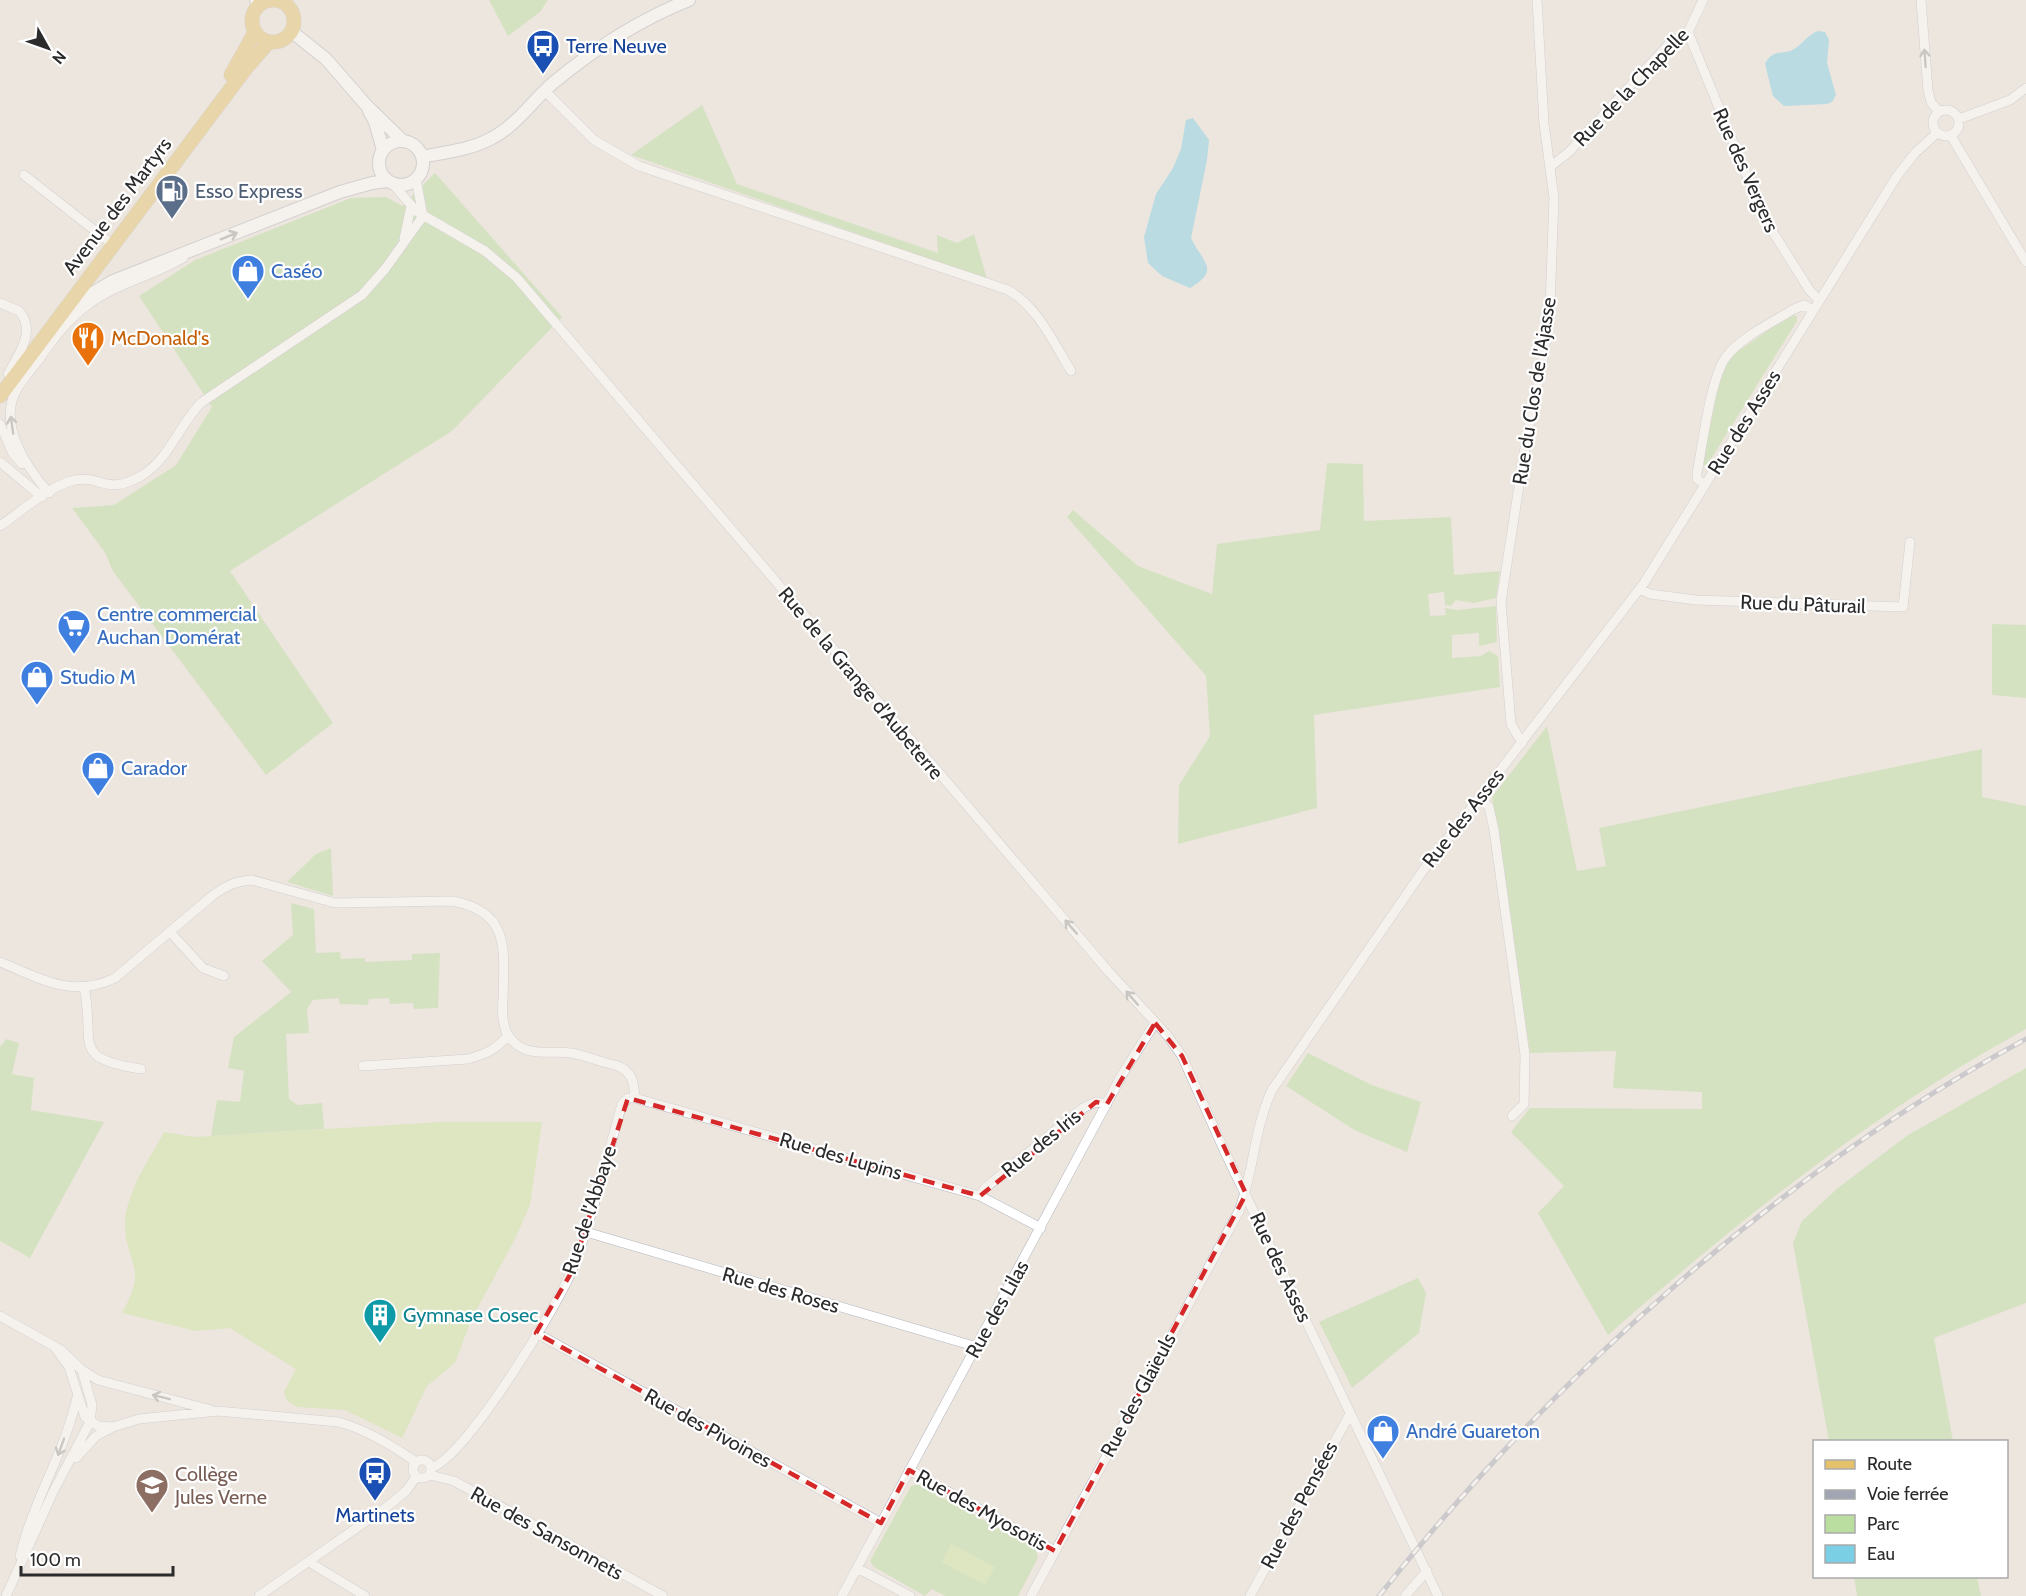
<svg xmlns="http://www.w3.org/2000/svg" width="2026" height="1596" font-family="Cabin,sans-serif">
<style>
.green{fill:#b9dea0}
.pitch{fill:#cae49d}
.water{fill:#7bcfe5}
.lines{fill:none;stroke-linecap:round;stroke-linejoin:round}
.street-casing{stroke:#b2b5be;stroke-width:10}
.secondary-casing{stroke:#b2b5be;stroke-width:14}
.primary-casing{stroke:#c4c4c4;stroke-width:15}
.street{stroke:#fff;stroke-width:9}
.secondary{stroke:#fff;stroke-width:12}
.primary{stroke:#e5c16b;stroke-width:14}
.rail-casing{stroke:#a2a6b4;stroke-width:5}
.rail{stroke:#fff;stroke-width:3;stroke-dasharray:9;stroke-linecap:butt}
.oneway{stroke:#a0a0a0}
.marked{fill:none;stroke:#d62828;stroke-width:4.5;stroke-dasharray:12 8;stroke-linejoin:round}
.labels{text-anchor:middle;stroke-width:4.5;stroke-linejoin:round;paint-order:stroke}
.transit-label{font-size:20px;fill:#164399;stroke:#fff;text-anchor:start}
.street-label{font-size:20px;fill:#2b2b2b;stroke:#fff}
.service-label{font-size:20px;fill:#4e5e75;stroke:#fff;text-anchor:start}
.shop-label{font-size:20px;fill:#366cbe;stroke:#fff;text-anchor:start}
.food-label{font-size:20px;fill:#c56008;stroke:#fff;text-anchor:start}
.culture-label{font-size:20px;fill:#0d838f;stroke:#fff;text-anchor:start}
.education-label{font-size:20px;fill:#785e54;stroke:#fff;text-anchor:start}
</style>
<rect width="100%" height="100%" fill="#ece6df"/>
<!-- green -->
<path class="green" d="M489,0H548L540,12L508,36Z
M702,105L737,184L938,253L937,235L957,243L974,234L987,279L631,155Z
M435,173L562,317L452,431L230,571L333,723L266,775L112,570L106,554L72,508L114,505L176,465L212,407L139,296L195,260L351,198L386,197L402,206Z
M1790,315L1797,316V321L1711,459L1707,465H1702L1721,373L1731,356Z
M1327,463L1363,464L1364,521L1451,517L1454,575L1500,571L1496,598L1474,603L1456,600L1451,606L1445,605L1444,592L1428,594L1430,616L1446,615L1445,608L1457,610L1496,606L1497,642L1479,646V633L1452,635V658L1481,656L1489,651L1498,656L1500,687L1314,715L1317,808L1178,844L1179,785L1210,736L1206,676L1067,517L1073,510L1138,566L1212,594L1217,544L1320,530Z
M1992,624L2026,625V698L1992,695Z
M1547,726L1577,871L1606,866L1599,828L1982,749V797L2026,806V1029C1874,1112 1738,1221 1608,1335L1538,1213L1564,1186L1511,1132L1530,1108L1702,1109V1092L1613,1088L1616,1051L1530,1053L1492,797Z
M331,848L333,896L287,882L316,854Z
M291,903L314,909L316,953L340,952L341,959L365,958V962L412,960V954L440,953L438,1008L414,1009L413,1003L390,1004L389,998L369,999L368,1005L340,1004L338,998L313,1000L307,1009L309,1033L286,1034L289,1099L298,1105L322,1103L324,1129L211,1136L217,1100L240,1102L244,1071L228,1068L234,1037L291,992L262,961L293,935Z
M6,1039L19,1043L12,1074L34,1078L31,1110L104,1122L30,1258L0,1241V1047Z
M1308,1053L1372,1085L1421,1102L1407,1152L1356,1131L1286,1086Z
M2026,1068V1303L1934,1338L1953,1441H1829L1793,1243L1802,1221L1839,1187L1908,1135Z
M1418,1278L1426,1293L1419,1333L1352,1388L1319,1322Z
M918,1484L1035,1548L1038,1558L1018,1596H945L932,1589L925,1596L874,1567L870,1561L911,1486Z
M1854,1577H1977L1981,1596H1857Z"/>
<!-- pitch -->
<path class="pitch" d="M441,1122H542L530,1205L515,1239L471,1320L455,1363L427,1386L402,1438L345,1410L297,1407L287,1401L284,1392L296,1369L230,1328L196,1331L122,1313C128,1302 136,1286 135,1274C133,1257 124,1242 125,1224C126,1192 149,1160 164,1132L195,1137Z
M951,1544L995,1567L985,1585L942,1562Z"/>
<!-- water -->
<path class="water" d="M1818,31L1825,32L1829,40L1827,63L1836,95L1832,102L1827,104L1784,106L1773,96L1765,64C1773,48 1782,56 1794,49C1803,44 1808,34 1818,31Z
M1193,118L1209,140L1207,160L1191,238C1203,263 1221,270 1190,288L1162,276L1148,263L1144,237L1156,194L1173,168L1181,149L1186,120Z"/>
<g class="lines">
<!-- street casing -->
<g class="street-casing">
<path id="street" d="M1921,0L1928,90L1931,102L1939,112
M1688,32L1764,218L1810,291L1819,300
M545,91L594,140L639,166L1008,290C1038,307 1053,342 1071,371
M1933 123a13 13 0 1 1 26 0a13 13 0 1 1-26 0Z
M1959,119L2010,100L2026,88
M1951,136L2026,262
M1551,166L1569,152L1668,45L1688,32L1703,0
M24,175L112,244
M416,179L423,216
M393,184L416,211L485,251L517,278L1109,972L1167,1035L1182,1056L1224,1150L1438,1596
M404,239L411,206
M0,303L19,311C37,331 18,355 8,374
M0,424L13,454L22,464
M0,462L42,497
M1705,485L1697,479V473C1703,444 1710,379 1726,357C1742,336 1772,323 1794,309L1804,305L1813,310
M49,493C28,469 0,429 14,395C20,382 31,370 40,358C54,338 69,318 89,304C117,283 153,276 183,258
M0,526C22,511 49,486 75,480C101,475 106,496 141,476C170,459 179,424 202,402L362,295L385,269L423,216
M1640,589L1650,594L1696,600L1903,607L1910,542
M1522,743L1511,724L1501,602L1526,441L1544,355L1550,306L1554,198L1544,124L1537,0
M1480,798L1489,807L1494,830L1525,1055L1524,1104L1512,1116
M170,932L203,968L224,976
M0,962C40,978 72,999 115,978L212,896C225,886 236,881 252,880L335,903L452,901C511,911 504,951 503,999C502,1011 502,1025 508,1035C523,1059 549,1050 571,1053C583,1055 595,1060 607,1063C614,1065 622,1066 627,1072C634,1079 634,1088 635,1098
M84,987C96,1044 69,1058 141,1069
M363,1066L468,1059C486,1054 497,1049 508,1035
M980,1196L985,1188L1083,1108L1096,1102L1107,1104
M586,1232L977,1347
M0,1316L61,1350L82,1370L98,1380L211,1410
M536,1333L881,1523
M54,1346L69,1367L85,1417L98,1426L113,1427L139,1419L218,1411L338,1422C366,1429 393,1446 416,1462
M76,1458L96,1436L111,1428
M413 1469a9 9 0 1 1 18 0a9 9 0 1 1-18 0Z
M431,1468C466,1457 557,1307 572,1270C593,1217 606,1160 622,1104L628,1098H635L980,1196L1041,1228
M909,1470L1055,1551
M430,1475L454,1481L663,1596
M20,1556C33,1501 65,1452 77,1397
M309,1562L365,1596
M857,1568L910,1596
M6,1596L54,1490L90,1422L92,1405L82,1370
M259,1596L388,1506L406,1491L416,1477
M842,1596L1123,1073L1155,1023
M1031,1596L1239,1211C1254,1171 1254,1128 1272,1090L1422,872L1644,583L1897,176L1915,153L1937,133
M1250,1596L1350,1414
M1405,1596L1427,1571"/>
</g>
<!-- secondary casing -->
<g class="secondary-casing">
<path id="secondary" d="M256,0L259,5
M291,31L326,59L366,105L403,141
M369,111L375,122L383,150
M379 163a22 22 0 1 1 44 0a22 22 0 1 1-44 0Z
M422,157C445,152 471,150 492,138C517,125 532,101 553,83C594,49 639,20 689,0
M68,308L113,281L340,192L372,183L387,181"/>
</g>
<!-- primary casing -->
<g class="primary-casing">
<path id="primary" d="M252 21a21 21 0 1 1 42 0a21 21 0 1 1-42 0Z
M231,75L255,32
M0,396L247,67L269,42"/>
</g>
<!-- street -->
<use href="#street" class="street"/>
<!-- secondary -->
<use href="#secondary" class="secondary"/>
<!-- primary -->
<use href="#primary" class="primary"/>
<!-- rail casing -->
<g class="rail-casing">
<path id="rail" d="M1379,1596C1550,1379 1782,1171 2026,1039"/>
</g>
<!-- rail -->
<use href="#rail" class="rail"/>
</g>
<!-- one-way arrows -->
<defs><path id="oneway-shaft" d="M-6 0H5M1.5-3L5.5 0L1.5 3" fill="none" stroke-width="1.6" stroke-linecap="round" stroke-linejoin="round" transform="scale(1.5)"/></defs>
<g class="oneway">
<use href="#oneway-shaft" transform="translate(1925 58) rotate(-94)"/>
<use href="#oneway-shaft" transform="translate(229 236) rotate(-22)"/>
<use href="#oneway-shaft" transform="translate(12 425) rotate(-98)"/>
<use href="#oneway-shaft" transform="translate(1071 927) rotate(-131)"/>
<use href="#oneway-shaft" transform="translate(1132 998) rotate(-131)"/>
<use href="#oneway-shaft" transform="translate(161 1397) rotate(-166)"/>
<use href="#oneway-shaft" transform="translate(61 1447) rotate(110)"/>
</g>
<!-- marked area -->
<path d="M0 0H2026V1596H0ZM1155,1023L1182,1056L1246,1194L1055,1551L909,1470L881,1523L536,1333L571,1273L628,1098L980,1196L1096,1102L1107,1104Z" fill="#ece6df" fill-opacity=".55" fill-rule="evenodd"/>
<path class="marked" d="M1155,1023L1182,1056L1246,1194L1055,1551L909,1470L881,1523L536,1333L571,1273L628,1098L980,1196L1096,1102L1107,1104Z"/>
<!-- icons -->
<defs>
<g id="bus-pin" transform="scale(1.725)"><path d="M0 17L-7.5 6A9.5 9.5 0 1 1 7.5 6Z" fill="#1a4fb4" stroke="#fff"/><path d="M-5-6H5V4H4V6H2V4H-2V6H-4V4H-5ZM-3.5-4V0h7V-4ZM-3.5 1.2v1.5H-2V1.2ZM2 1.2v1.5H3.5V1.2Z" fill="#fff"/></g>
<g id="fuel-pin" transform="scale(1.725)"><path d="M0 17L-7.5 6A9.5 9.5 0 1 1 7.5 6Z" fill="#5c6f8a" stroke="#fff"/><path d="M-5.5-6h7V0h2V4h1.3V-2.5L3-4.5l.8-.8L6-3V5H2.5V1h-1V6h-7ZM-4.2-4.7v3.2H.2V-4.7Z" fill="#fff"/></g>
<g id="shop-pin" transform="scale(1.725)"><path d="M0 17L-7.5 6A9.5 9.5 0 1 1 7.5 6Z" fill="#3f7fe0" stroke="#fff"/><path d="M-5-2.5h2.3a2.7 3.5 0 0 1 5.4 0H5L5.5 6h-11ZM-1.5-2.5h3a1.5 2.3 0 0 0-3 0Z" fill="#fff"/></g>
<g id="restaurant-pin" transform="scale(1.725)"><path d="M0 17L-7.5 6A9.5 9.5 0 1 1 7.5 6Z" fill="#e8710a" stroke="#fff"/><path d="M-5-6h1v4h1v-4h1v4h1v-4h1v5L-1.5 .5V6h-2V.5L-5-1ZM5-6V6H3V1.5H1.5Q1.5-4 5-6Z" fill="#fff"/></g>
<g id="supermarket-pin" transform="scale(1.725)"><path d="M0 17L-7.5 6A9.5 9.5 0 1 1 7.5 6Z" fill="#3f7fe0" stroke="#fff"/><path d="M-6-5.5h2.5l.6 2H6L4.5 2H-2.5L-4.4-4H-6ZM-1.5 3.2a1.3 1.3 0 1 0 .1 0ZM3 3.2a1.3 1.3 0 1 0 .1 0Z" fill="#fff"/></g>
<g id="building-pin" transform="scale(1.725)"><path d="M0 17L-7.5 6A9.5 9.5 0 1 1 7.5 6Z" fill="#0f9aa8" stroke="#fff"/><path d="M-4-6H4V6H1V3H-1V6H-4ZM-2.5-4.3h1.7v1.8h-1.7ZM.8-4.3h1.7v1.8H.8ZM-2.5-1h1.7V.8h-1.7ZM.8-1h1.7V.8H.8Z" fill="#fff"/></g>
<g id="school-pin" transform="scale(1.725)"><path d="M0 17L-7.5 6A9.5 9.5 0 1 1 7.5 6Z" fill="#8d6e63" stroke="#fff"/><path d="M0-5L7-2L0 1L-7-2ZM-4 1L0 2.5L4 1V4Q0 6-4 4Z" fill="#fff"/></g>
</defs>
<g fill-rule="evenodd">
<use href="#bus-pin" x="543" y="46"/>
<use href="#fuel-pin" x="172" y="191"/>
<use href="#shop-pin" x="248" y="271"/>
<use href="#restaurant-pin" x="88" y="338"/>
<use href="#supermarket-pin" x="74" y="626"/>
<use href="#shop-pin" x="37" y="677"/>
<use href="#shop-pin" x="98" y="768"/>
<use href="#building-pin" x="380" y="1315"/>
<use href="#shop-pin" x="1383" y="1431"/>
<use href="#bus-pin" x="375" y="1473"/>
<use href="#school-pin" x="152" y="1485"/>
</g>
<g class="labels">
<!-- transit labels -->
<g class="transit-label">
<text x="566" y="53">Terre Neuve</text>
<text x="375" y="1522" text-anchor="middle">Martinets</text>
</g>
<!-- street labels -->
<g class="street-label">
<text transform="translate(1631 87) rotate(-46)" y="7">Rue de la Chapelle</text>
<text transform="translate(1746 170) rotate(66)" y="7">Rue des Vergers</text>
<text transform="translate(117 206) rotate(-53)" y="7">Avenue des Martyrs</text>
<text transform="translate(1534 391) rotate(-81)" y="7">Rue du Clos de l'Ajasse</text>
<text transform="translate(1744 422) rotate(-58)" y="7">Rue des Asses</text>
<text transform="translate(1803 604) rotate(2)" y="7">Rue du Pâturail</text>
<text transform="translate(861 683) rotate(50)" y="7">Rue de la Grange d'Aubeterre</text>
<text transform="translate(1463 818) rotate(-52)" y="7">Rue des Asses</text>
<text transform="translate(1041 1143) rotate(-39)" y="7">Rue des Iris</text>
<text transform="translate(841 1156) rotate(16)" y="7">Rue des Lupins</text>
<text transform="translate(589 1210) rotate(-72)" y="7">Rue de l'Abbaye</text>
<text transform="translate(1281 1267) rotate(65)" y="7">Rue des Asses</text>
<text transform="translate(781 1290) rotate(16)" y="7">Rue des Roses</text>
<text transform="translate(997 1309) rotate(-61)" y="7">Rue des Lilas</text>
<text transform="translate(1138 1395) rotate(-62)" y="7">Rue des Glaïeuls</text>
<text transform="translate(708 1428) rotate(29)" y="7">Rue des Pivoines</text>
<text transform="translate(1299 1505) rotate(-62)" y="7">Rue des Pensées</text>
<text transform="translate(982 1510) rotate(29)" y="7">Rue des Myosotis</text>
<text transform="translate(547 1533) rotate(29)" y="7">Rue des Sansonnets</text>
</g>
<!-- service labels -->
<g class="service-label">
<text x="195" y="198">Esso Express</text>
</g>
<!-- shop labels -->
<g class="shop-label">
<text x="271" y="278">Caséo</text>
<text x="97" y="621">Centre commercial<tspan x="97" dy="23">Auchan Domérat</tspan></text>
<text x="60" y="684">Studio M</text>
<text x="121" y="775">Carador</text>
<text x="1406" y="1438">André Guareton</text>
</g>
<!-- food labels -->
<g class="food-label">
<text x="111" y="345">McDonald's</text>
</g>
<!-- culture labels -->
<g class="culture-label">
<text x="403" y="1322">Gymnase Cosec</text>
</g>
<!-- education labels -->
<g class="education-label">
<text x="175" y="1481">Collège<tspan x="175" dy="23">Jules Verne</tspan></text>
</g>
</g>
<!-- legend -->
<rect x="1813" y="1440" width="195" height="138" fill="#ffffff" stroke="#aaaaaa" stroke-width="1.5"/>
<rect x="1825" y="1460" width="30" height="9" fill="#e5c16b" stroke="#aaaaaa" stroke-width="1.5"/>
<text x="1867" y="1470" font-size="18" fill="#2b2b2b">Route</text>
<rect x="1825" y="1490" width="30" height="9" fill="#a2a6b4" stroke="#aaaaaa" stroke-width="1.5"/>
<text x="1867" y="1500" font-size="18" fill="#2b2b2b">Voie ferrée</text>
<rect x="1825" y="1515" width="30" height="18" fill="#b9dea0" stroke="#aaaaaa" stroke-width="1.5"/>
<text x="1867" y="1530" font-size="18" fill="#2b2b2b">Parc</text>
<rect x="1825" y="1545" width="30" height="18" fill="#7bcfe5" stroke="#aaaaaa" stroke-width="1.5"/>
<text x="1867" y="1560" font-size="18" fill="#2b2b2b">Eau</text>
<!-- north arrow -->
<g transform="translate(48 48) rotate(130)" stroke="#ffffff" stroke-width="4.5" paint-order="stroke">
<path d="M0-4.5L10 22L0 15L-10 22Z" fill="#2b2b2b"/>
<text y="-9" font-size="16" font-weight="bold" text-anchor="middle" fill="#2b2b2b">N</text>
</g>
<!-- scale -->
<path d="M21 1566v9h152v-9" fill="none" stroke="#2b2b2b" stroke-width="3"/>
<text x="30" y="1566" font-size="18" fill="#2b2b2b" stroke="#ffffff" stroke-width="4.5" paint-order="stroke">100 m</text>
</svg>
